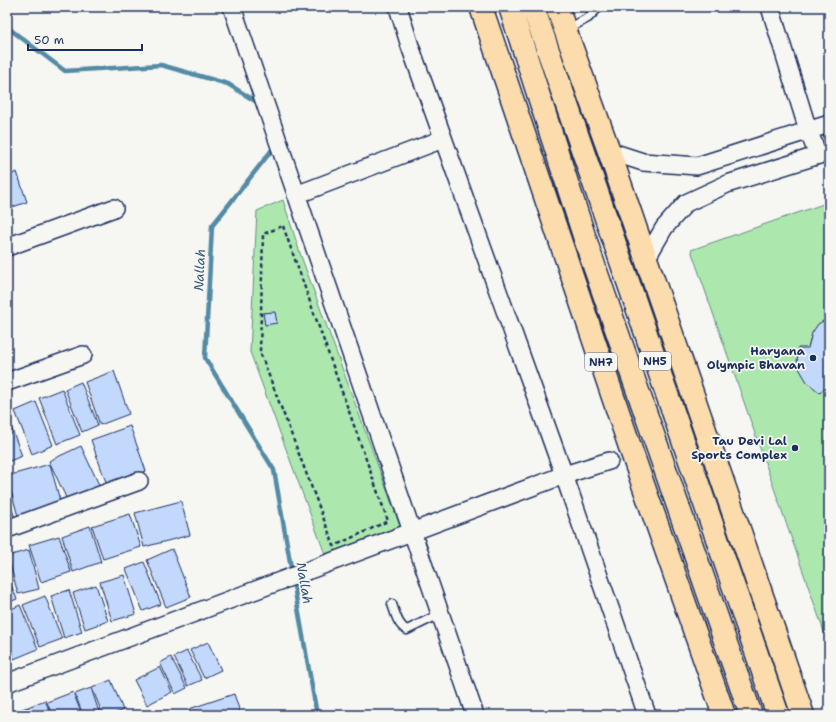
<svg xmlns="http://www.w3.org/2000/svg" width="836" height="722" font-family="'Shantell Sans',sans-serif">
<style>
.green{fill:#ace8ae;stroke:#648c86}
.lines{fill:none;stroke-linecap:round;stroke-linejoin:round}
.stream{stroke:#528aa5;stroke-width:4.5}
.building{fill:#c3d8fd;stroke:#1b2f5e}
.lane-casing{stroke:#1b2f5e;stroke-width:11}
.street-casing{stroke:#1b2f5e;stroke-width:20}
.highway-casing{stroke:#1b2f5e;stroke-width:25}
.path{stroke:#1b2f5e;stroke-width:2.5;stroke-dasharray:4 3;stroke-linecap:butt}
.lane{stroke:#f6f6f2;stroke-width:8}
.street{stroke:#f6f6f2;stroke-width:17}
.highway{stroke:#fcdcac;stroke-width:22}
.poi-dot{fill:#1b2f5e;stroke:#f6f6f2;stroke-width:1.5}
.labels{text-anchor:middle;stroke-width:3.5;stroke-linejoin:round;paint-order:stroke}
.shield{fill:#f6f6f2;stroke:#5d6b8a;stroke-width:1}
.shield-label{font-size:11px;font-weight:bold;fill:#1b2f5e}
.poi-label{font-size:12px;font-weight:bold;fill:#1b2f5e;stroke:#f6f6f2;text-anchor:end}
.water-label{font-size:13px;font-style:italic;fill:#32557c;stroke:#f6f6f2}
</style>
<rect width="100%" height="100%" fill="#f6f6f2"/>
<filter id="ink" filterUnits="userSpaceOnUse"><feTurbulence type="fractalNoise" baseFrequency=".025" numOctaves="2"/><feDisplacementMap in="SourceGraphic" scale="8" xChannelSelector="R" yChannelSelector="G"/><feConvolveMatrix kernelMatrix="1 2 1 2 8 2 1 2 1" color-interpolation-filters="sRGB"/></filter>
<g filter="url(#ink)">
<!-- green -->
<path class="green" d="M283,200L301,256L400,526L325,554L250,352L257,211Z
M829,202V646L691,250Z"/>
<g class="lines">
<!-- stream -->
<path class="stream" d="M7,27L65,71L161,65L228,84L260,104
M275,146L212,226L205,358L274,470L292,573
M293,580L317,715"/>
</g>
<!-- building -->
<path class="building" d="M17,172L27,202L7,209V176Z
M275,312L277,323L265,325L263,313Z
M829,318V387L826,386L820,393L807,382L797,365L798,348H808L812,333L818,324Z
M114,371L129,414L100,425L85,382Z
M81,382L98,425L82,432L65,389Z
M62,389L80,435L57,444L39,398Z
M36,402L53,445L32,454L15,411Z
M7,416L22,456L7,462Z
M130,426L146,471L107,485L91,440Z
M81,446L101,489L69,504L49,461Z
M50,464L62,508L19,520L7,476Z
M7,496L17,523L7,527Z
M181,501L190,535L144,547L135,513Z
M130,514L141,547L103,559L92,526Z
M90,526L101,562L73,572L62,536Z
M59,536L71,572L41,582L29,545Z
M172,549L191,597L166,607L147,560Z
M29,550L39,589L18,594L8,556Z
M144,562L161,604L143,611L126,569Z
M124,575L136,614L112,621L100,582Z
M7,576L17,599L7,603Z
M96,585L108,621L85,629L73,593Z
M69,590L82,632L64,638L51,596Z
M45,596L62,639L40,647L23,605Z
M20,605L38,649L14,659L7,640V611Z
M208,642L221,670L204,678L190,650Z
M7,649L12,662L7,664Z
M187,651L202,680L188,686L174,657Z
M171,657L187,688L175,694L160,663Z
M160,667L172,692L147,705L134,680Z
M111,680L123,710L111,715H103L92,688Z
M91,688L100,715H83L75,694Z
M73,692L82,715H52L47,702Z
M234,694L241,715H191L189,709Z
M45,700L51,715H31L28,707Z
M27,707L30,715H8Z"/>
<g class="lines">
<!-- lane casing -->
<g class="lane-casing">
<path id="lane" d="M566,30L588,18L599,7
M392,604C395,613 398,626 407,630L440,614"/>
</g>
<!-- street casing -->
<g class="street-casing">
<path id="street" d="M232,7L475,715
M398,7L410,46L564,475L647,715
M770,7L808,130L818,155
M609,151L643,162L697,166L829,124
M296,195L443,139
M7,247L114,208
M646,259L664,228L686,203L727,184L829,152
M7,382L83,355
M7,529L139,481
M7,683L564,475L609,461"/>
</g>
<!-- highway casing -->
<g class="highway-casing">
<path id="highway" d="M481,7L632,453L724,715
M510,7L590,254L751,715
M533,7L778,715
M557,7L609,151L803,715"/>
</g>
<!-- path -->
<path class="path" d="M283,226L388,521L334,546L260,352L263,234Z"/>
<!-- lane -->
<use href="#lane" class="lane"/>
<!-- street -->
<use href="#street" class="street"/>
<!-- highway -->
<use href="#highway" class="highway"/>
</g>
</g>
<!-- markers -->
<g class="poi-dot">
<circle cx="813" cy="358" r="4"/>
<circle cx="795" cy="448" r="4"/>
</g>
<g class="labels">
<!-- shield labels -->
<g class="shield">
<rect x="639" y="352" width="32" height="18" rx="3"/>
<rect x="585" y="353" width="32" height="18" rx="3"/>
</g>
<g class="shield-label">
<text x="655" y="365">NH5</text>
<text x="601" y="366">NH7</text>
</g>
<!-- poi labels -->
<g class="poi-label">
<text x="805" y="355">Haryana<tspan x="805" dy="14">Olympic Bhavan</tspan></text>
<text x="787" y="445">Tau Devi Lal<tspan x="787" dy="14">Sports Complex</tspan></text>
</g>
<!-- water labels -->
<g class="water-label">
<text transform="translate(199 270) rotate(-87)" y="5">Nallah</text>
<text transform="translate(305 583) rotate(80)" y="5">Nallah</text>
</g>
</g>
<!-- margin -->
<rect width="836" height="722" fill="none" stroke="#f6f6f2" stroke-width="24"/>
<rect x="12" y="12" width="812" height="698" fill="none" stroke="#1b2f5e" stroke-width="1.5" filter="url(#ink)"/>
<!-- scale -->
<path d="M28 44v6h114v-6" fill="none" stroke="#1b2f5e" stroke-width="2"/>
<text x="34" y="44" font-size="12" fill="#1b2f5e" stroke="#f6f6f2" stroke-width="3" paint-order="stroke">50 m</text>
</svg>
